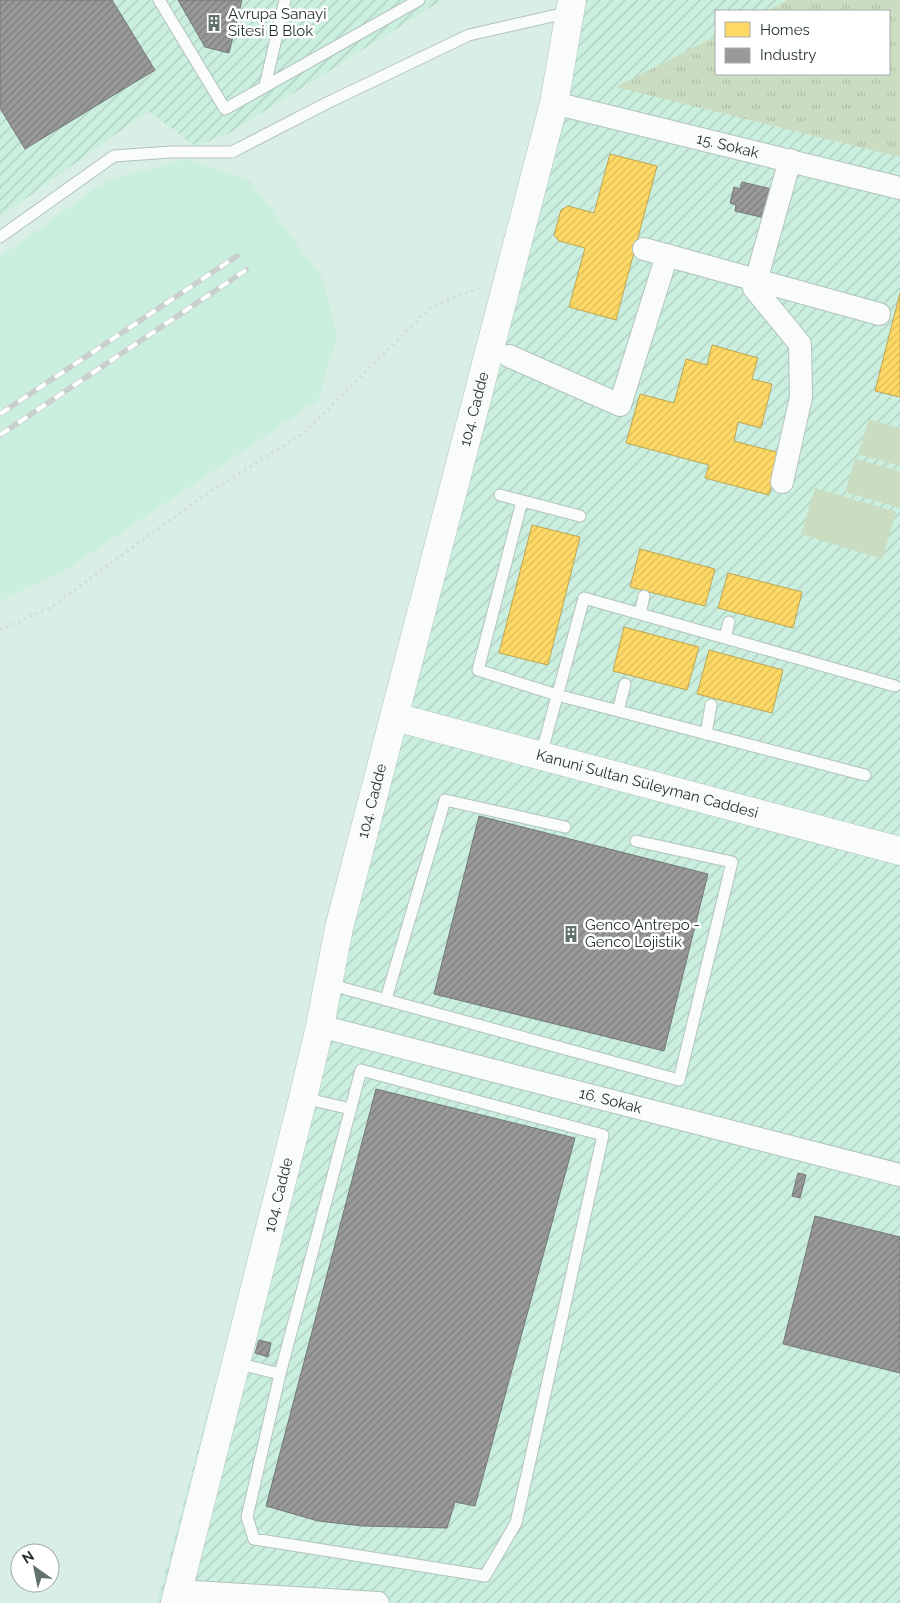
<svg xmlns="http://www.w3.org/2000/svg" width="900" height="1603" font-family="Raleway,sans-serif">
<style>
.built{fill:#caefdf}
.industrial{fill:url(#industrial-furrows);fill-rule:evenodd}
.grass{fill:url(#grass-tufts)}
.garden{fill:#cbddc1}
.homes{fill:url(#homes-hatch);stroke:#bca653}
.industry{fill:url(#industry-hatch);stroke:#747977}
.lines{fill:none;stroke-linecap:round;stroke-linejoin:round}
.lane-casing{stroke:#b2c3bc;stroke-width:13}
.street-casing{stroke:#b2c3bc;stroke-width:24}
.secondary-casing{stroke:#b2c3bc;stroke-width:29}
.path{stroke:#d6dcd9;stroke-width:3;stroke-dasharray:2.5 4;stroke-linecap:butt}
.lane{stroke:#f9fcfb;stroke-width:11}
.street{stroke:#f9fcfb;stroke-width:22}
.secondary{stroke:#f9fcfb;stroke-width:28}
.rail-casing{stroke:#c9cfcc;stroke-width:5.5}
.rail{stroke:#fff;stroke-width:4;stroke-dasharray:11;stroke-linecap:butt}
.labels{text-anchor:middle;stroke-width:5;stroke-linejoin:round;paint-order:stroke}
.poi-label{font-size:15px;fill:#1f2e28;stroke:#fff;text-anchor:start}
.street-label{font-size:15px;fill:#1f2e28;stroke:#fff}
</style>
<defs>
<pattern id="industrial-furrows" width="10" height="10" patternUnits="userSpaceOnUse" patternTransform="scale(1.25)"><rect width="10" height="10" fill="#caefdf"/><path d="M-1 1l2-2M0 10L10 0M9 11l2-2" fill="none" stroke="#adcdbf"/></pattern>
<pattern id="grass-tufts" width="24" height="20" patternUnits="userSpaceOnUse" patternTransform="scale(1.25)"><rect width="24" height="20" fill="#cbddc1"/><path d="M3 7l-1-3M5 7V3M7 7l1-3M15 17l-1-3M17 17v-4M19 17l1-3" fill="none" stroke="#aebea6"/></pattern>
<pattern id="homes-hatch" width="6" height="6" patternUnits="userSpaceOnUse" patternTransform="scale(1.25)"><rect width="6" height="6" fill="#ffd966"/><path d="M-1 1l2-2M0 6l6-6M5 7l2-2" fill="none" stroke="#dabb58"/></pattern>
<pattern id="industry-hatch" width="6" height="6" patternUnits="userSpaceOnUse" patternTransform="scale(1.25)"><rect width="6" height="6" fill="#999"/><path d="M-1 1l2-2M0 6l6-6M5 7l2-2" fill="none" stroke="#7c7d7d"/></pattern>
</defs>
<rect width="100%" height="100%" fill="#d9eee5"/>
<!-- built -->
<path class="built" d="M187,159L250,181L323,279L337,337L318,400L69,568L0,601V257L107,180Z"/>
<!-- industrial -->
<path class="industrial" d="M0,0H442L228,134L195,146L148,111L0,217Z
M584,0H900V1603H157ZM716,11H889V74H716Z"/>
<!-- grass -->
<path class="grass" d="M788,0H900V157L616,87L716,36V74H889V11H766Z"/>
<!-- garden -->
<path class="garden" d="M869,419L900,429V466L858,454Z
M855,459L900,471V508L845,492Z
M815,488L896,512L882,559L801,534Z"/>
<!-- homes -->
<path class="homes" d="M610,154L657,166L616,320L569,307L585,248L559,241L554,235L561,210L568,206L594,213Z
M900,293V397L875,391Z
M712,345L758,358L752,379L772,384L761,428L738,422L734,441L780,453L769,495L705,478L709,465L626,443L640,394L674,403L686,359L707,365Z
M532,525L580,537L548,665L499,653Z
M640,549L715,569L705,606L630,587Z
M728,573L802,592L793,628L718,608Z
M624,627L699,647L687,690L613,671Z
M709,650L783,670L772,713L697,694Z"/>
<!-- industry -->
<path class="industry" d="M0,0H112L155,70L25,149L0,108Z
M178,0H242L229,53L205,47Z
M742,182L772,189L765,218L735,211L736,205L730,203L734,187L740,189Z
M479,816L708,874L664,1051L434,994Z
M376,1089L575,1138L475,1506L455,1502L447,1528L363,1526L318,1521L266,1506Z
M798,1173L806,1175L800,1198L792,1196Z
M815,1216L900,1237V1373L783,1344Z
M259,1340L271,1343L268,1357L255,1353Z"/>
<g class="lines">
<!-- lane casing -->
<g class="lane-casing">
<path id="lane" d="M159,0L225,109L419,0
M265,86L285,0
M0,237L114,156L171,152H232L327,103L469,35L570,12
M500,495L580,516
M522,501L478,670L557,695L865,775
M640,614L644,596
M725,638L729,622
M618,711L625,684
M706,734L711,705
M541,755L584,598L895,686
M328,984L679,1080L732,862L636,841
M386,999L445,800L565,827
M361,1070L603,1135L516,1523L485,1576L254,1539L247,1517L280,1374Z
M303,1098L351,1109
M236,1363L280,1374"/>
</g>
<!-- street casing -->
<g class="street-casing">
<g id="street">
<path id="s1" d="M554,103L900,188"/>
<path d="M644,249L879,314"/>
<path d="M509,356L620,405L667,255"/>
<path d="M782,482L801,397L800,344L754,288L790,160"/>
<path id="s2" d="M320,1026L900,1175"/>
<path d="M178,1591L378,1603"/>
</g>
</g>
<!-- secondary casing -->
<g class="secondary-casing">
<g id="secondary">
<path id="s3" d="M395,717L900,851"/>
<path id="s4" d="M175,1603L303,1098L320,1026L339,928L554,103L572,0"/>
</g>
</g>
<!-- path -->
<path class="path" d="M0,630L51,607L199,499L305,432L431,307L482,287"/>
<!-- lane -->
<use href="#lane" class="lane"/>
<!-- street -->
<use href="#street" class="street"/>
<!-- secondary -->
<use href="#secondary" class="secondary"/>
<!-- rail casing -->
<g class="rail-casing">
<path id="rail" d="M0,414L237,256
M0,435L246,270"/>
</g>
<!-- rail -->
<use href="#rail" class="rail"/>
</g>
<!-- icons -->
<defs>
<g id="building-bare" transform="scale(1.35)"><path d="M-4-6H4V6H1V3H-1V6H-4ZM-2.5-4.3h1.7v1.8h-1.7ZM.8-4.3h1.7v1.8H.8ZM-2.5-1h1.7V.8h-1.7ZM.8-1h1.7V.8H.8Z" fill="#60716a" stroke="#fff" stroke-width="2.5" paint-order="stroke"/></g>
</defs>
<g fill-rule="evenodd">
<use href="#building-bare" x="214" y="23"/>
<use href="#building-bare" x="571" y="934"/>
</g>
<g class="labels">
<!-- poi labels -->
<g class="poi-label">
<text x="228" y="19">Avrupa Sanayi<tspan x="228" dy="17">Sitesi B Blok</tspan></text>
<text x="585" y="930">Genco Antrepo -<tspan x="585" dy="17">Genco Lojistik</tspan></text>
</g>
<!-- street labels -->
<g class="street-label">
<text dy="5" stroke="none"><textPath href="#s1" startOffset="179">15. Sokak</textPath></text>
<text dy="5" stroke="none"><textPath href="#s4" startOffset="1231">104. Cadde</textPath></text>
<text dy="5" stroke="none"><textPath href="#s3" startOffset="261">Kanuni Sultan Süleyman Caddesi</textPath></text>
<text dy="5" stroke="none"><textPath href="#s4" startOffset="826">104. Cadde</textPath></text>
<text dy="5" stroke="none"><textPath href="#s2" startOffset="300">16. Sokak</textPath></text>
<text dy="5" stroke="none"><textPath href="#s4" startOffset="421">104. Cadde</textPath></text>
</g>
</g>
<!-- legend -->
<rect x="715" y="10" width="175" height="65" fill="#ffffff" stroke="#a5aba9"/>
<rect x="725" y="22" width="25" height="15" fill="#ffd966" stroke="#a5aba9"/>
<text x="760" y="35" font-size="15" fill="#1f2e28">Homes</text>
<rect x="725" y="48" width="25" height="15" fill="#999999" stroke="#a5aba9"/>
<text x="760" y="60" font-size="15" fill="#1f2e28">Industry</text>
<!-- north arrow -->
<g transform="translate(35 1568) rotate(327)"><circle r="24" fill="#ffffff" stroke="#a5aba9"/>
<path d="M0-4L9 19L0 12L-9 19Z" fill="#60716a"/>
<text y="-8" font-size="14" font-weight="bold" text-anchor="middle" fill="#1f2e28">N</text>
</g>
</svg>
